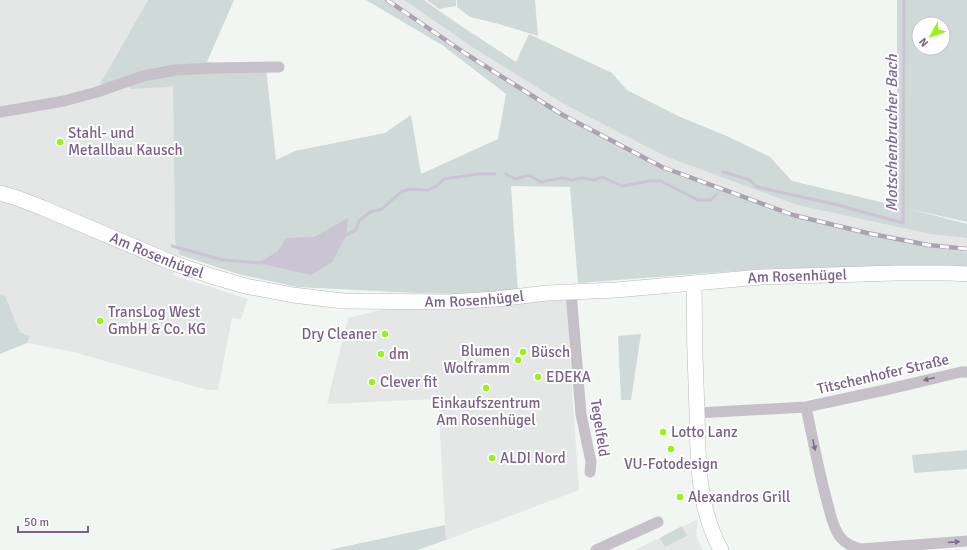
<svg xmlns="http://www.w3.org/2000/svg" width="967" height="550" font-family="Signika,sans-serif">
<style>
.built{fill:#e4e7e6}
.green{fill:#ced9d8;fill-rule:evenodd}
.water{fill:#cac5d2}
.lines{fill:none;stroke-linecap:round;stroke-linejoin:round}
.stream{stroke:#cac5d2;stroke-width:3}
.secondary-casing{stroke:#bbb5bf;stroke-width:16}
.street{stroke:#c6c0c9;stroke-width:11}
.secondary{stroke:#fff;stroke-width:15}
.rail-casing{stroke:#aba3b0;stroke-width:4.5}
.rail{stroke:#fff;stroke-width:3;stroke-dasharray:9;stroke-linecap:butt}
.oneway{fill:#806b8d}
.poi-dot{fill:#98f315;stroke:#fff;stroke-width:1.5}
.labels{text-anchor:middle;stroke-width:4;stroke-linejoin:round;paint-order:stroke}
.poi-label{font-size:15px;fill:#786286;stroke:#fff;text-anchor:start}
.street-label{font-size:15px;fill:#786286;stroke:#fff}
.water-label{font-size:16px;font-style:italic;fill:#806c98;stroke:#fff}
</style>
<rect width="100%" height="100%" fill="#f2f6f3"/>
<!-- built -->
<path class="built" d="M0,0H148L100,84L128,86L173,84L175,241L180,255L173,275L248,299L241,319L232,318L218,390H208L73,352L27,343L30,336L20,332L5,296L0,295Z
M383,0H404L472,47L667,157L797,205L930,234L967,238V252L927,247L792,216L661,168L560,115L466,57Z
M568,296L569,345L579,490L446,540L438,399L327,404L348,318L405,304Z
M698,519L696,536L703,550H635Z"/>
<!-- green -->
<path class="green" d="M148,0H234L207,62L266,69L276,160L295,151L385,133L411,115L421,174L498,139L506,94L442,45L366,0H383L466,57L560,115L661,168L792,216L927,247L967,252V267L936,265L842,268L763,269L578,283L570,187L511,186L518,293L501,295L417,293L297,287L238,274L180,255L175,241L173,85L167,87L131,89L128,86L100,84Z
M404,0H424L458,24L516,62L529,34L612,73L627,90L678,116L729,137L770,157L792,181L902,207L967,224V238L930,234L797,205L667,157L566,105L472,47Z
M427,0H456V6L439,9Z
M457,0H535L538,36L499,24L470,17L457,7Z
M897,0H967V222L897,206ZM919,24H943V48H919Z
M0,295L5,296L20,332L30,336L27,343L0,354Z
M641,334L631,400H621L618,336Z
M967,450V469L914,473L912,455Z
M445,525L446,540L417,550H329Z
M682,526L687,536L665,547L660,538Z"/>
<!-- water -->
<path class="water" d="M348,218L346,236L332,262L311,275L259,263L278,251L286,238L314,237Z"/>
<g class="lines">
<!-- stream -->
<path class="stream" d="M723,172L750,180L757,187L834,204L903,223L904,0
M506,174L515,179L529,175L541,182L561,178L572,180L583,178L594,180L602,177L622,186L649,181H661L698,200H711L717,194
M342,237L356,230L359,221L370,212L382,209L401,192L410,189L428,190L437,186L444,179L479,174H495
M172,246L223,260L261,263"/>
<!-- secondary casing -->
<g class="secondary-casing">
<g id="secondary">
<path id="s1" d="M0,193L17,198L43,208L173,263L208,275L245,286L293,295L343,301L448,302L496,299L547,293L616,290L761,277L896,273H950L967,274"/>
<path d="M694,283C694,325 695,368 697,411C698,459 697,506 721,550"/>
</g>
</g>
<!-- street -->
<path class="street" d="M0,112L64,101L97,92L143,76L175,70L212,68L279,67
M571,292L581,414L591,462L590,472
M806,407C813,440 819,473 828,505C831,516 833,528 840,537C846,544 852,547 861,549L967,541
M697,413L806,407L885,390L961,372H967
M596,550L658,522"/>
<!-- secondary -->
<use href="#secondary" class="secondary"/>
<!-- rail casing -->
<g class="rail-casing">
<path id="rail" d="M387,0L466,54L561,114L662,167L793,215L867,233L928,245L967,249"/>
</g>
<!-- rail -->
<use href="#rail" class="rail"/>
</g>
<!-- one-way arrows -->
<defs><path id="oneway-solid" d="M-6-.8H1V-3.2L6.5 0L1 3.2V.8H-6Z"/></defs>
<g class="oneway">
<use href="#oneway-solid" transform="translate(929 379) rotate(166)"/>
<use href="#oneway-solid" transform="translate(814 445) rotate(78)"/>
<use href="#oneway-solid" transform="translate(954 542) rotate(-4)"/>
</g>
<!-- markers -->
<g class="poi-dot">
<circle cx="60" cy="142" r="4"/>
<circle cx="100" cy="321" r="4"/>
<circle cx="385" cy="334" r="4"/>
<circle cx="523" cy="352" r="4"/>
<circle cx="381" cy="354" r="4"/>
<circle cx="518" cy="360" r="4"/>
<circle cx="538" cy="377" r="4"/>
<circle cx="372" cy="382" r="4"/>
<circle cx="486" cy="388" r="4"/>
<circle cx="663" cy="432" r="4"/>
<circle cx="671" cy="449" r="4"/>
<circle cx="492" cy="458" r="4"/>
<circle cx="680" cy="497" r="4"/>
</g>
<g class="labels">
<!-- poi labels -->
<g class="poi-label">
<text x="68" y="138">Stahl- und<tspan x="68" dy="17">Metallbau Kausch</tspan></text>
<text x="108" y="317">TransLog West<tspan x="108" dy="17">GmbH &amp; Co. KG</tspan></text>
<text x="377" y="339" text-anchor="end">Dry Cleaner</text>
<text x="510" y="356" text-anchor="end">Blumen<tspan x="510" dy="17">Wolframm</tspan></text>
<text x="531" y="357">Büsch</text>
<text x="389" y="359">dm</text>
<text x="546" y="382">EDEKA</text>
<text x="380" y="387">Clever fit</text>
<text x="486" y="408" text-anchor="middle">Einkaufszentrum<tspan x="486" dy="17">Am Rosenhügel</tspan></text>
<text x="671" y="437">Lotto Lanz</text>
<text x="500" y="463">ALDI Nord</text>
<text x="671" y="469" text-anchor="middle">VU-Fotodesign</text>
<text x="688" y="502">Alexandros Grill</text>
</g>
<!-- street labels -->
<g class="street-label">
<text dy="5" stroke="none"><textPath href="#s1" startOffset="169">Am Rosenhügel</textPath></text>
<text dy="5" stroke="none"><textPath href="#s1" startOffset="817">Am Rosenhügel</textPath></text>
<text dy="5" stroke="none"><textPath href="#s1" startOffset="493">Am Rosenhügel</textPath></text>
<text transform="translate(883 374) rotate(-13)" y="5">Titschenhofer Straße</text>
<text transform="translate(600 428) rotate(81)" y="5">Tegelfeld</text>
</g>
<!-- water labels -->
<g class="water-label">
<text transform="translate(891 133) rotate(-90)" y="6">Motschenbrucher Bach</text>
</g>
</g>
<!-- north arrow -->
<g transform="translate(931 36) rotate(229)"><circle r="19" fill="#ffffff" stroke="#c9c0cf"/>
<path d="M0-3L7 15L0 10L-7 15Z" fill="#98f315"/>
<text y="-6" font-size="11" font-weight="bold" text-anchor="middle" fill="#786286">N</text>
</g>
<!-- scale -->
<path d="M18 526v6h70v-6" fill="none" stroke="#786286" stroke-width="2"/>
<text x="24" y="526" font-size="12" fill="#786286" stroke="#ffffff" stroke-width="3" paint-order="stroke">50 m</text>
</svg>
